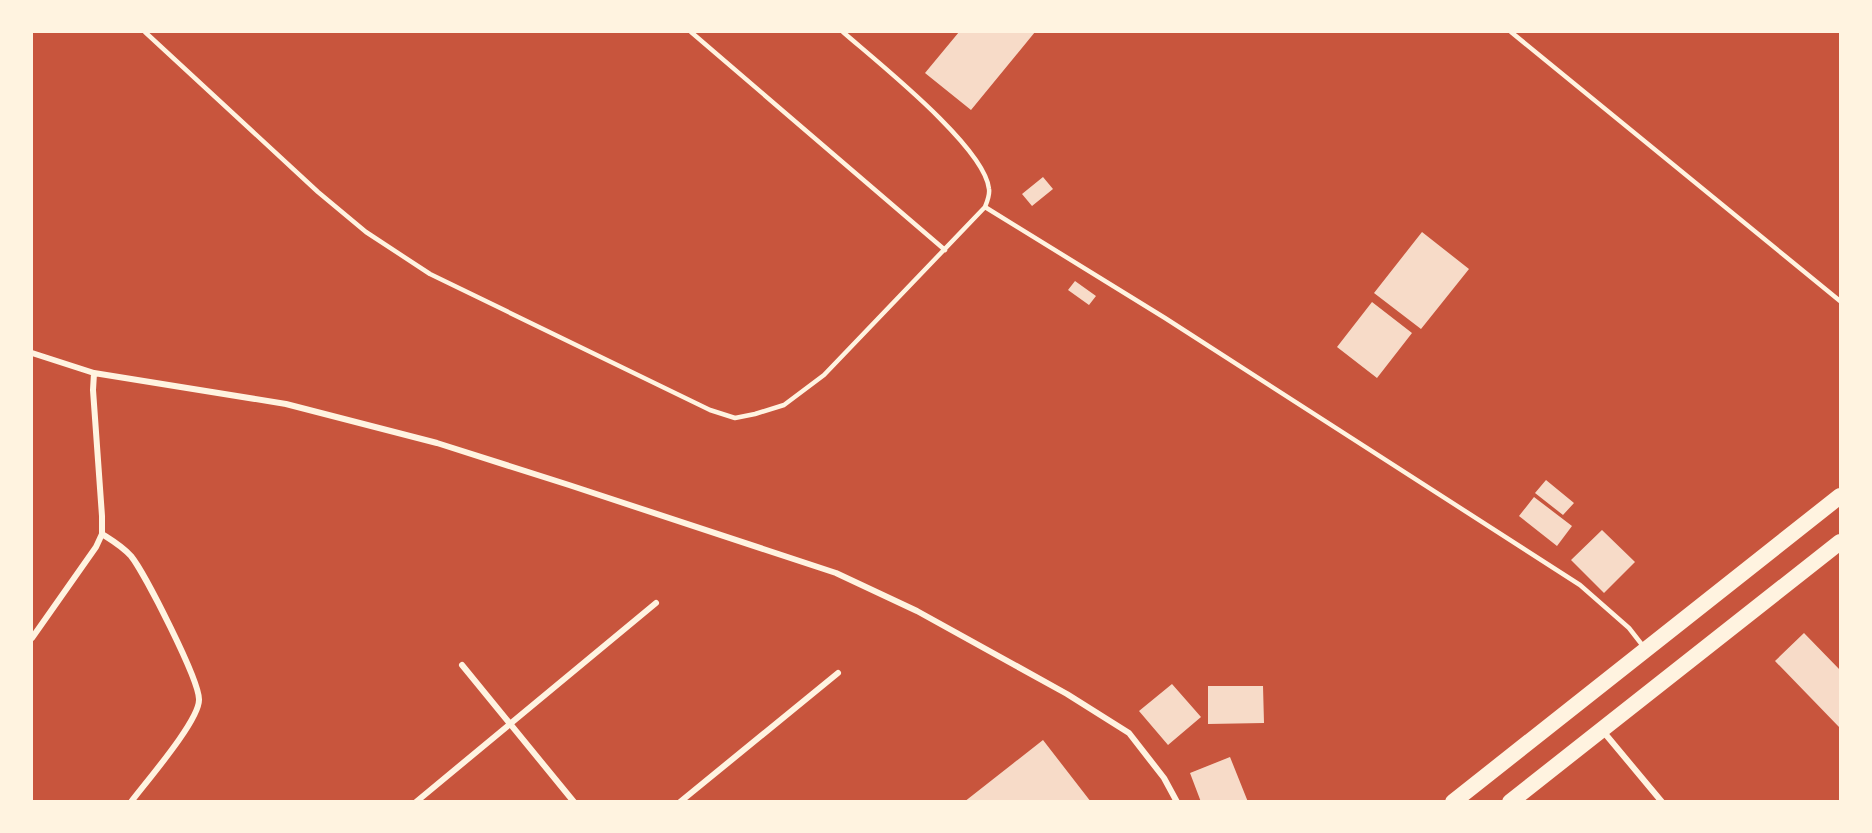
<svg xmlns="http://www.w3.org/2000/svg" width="1872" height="833" font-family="Quicksand,sans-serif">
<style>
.building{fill:#f7dbc8}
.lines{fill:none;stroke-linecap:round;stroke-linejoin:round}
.service{stroke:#fff3e0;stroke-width:4.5}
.minor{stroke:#fff3e0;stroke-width:6}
.trunk{stroke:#fff3e0;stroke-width:16}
</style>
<rect width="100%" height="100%" fill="#c8553d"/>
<!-- building -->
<path class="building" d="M959,32H1035L971,110L925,73Z
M1043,177L1053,189L1032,206L1022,194Z
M1422,232L1469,269L1421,329L1374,293Z
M1075,281L1096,296L1089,305L1068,290Z
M1372,302L1412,333L1377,378L1337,347Z
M1546,480L1574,503L1563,515L1535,493Z
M1534,497L1572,526L1557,546L1519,516Z
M1602,530L1635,562L1604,593L1571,560Z
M1804,633L1840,670V728L1775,661Z
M1172,684L1201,717L1168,745L1139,711Z
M1208,686H1263L1264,723L1208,724Z
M1043,740L1091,802H964Z
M1230,757L1248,802H1201L1190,773Z"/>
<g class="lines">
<!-- service -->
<path class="service" d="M145,32L318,192L366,232L430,274L710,410L735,418L755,414L784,405L824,375L985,207C987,202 990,195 989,189C985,147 876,61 843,32
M691,32L945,250
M1511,32L1840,301
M985,207L1165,318L1580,585L1629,628L1643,646"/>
<!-- minor -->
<path class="minor" d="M32,353L94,373L286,404L437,443L569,485L836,573L917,611L1067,694L1129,733L1164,778L1177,802
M102,534C113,541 122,546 131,556C144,572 200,681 199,700C199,721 146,782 131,802
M32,638L96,547L102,534V516L93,390L94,373
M462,665L574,802
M1602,730L1662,802
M416,802L656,603
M680,802L838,673"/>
<!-- trunk -->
<path class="trunk" d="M1453,802L1840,496
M1510,802L1840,542"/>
</g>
<!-- border -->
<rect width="1872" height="833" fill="none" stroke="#fff3e0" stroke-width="66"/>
</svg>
